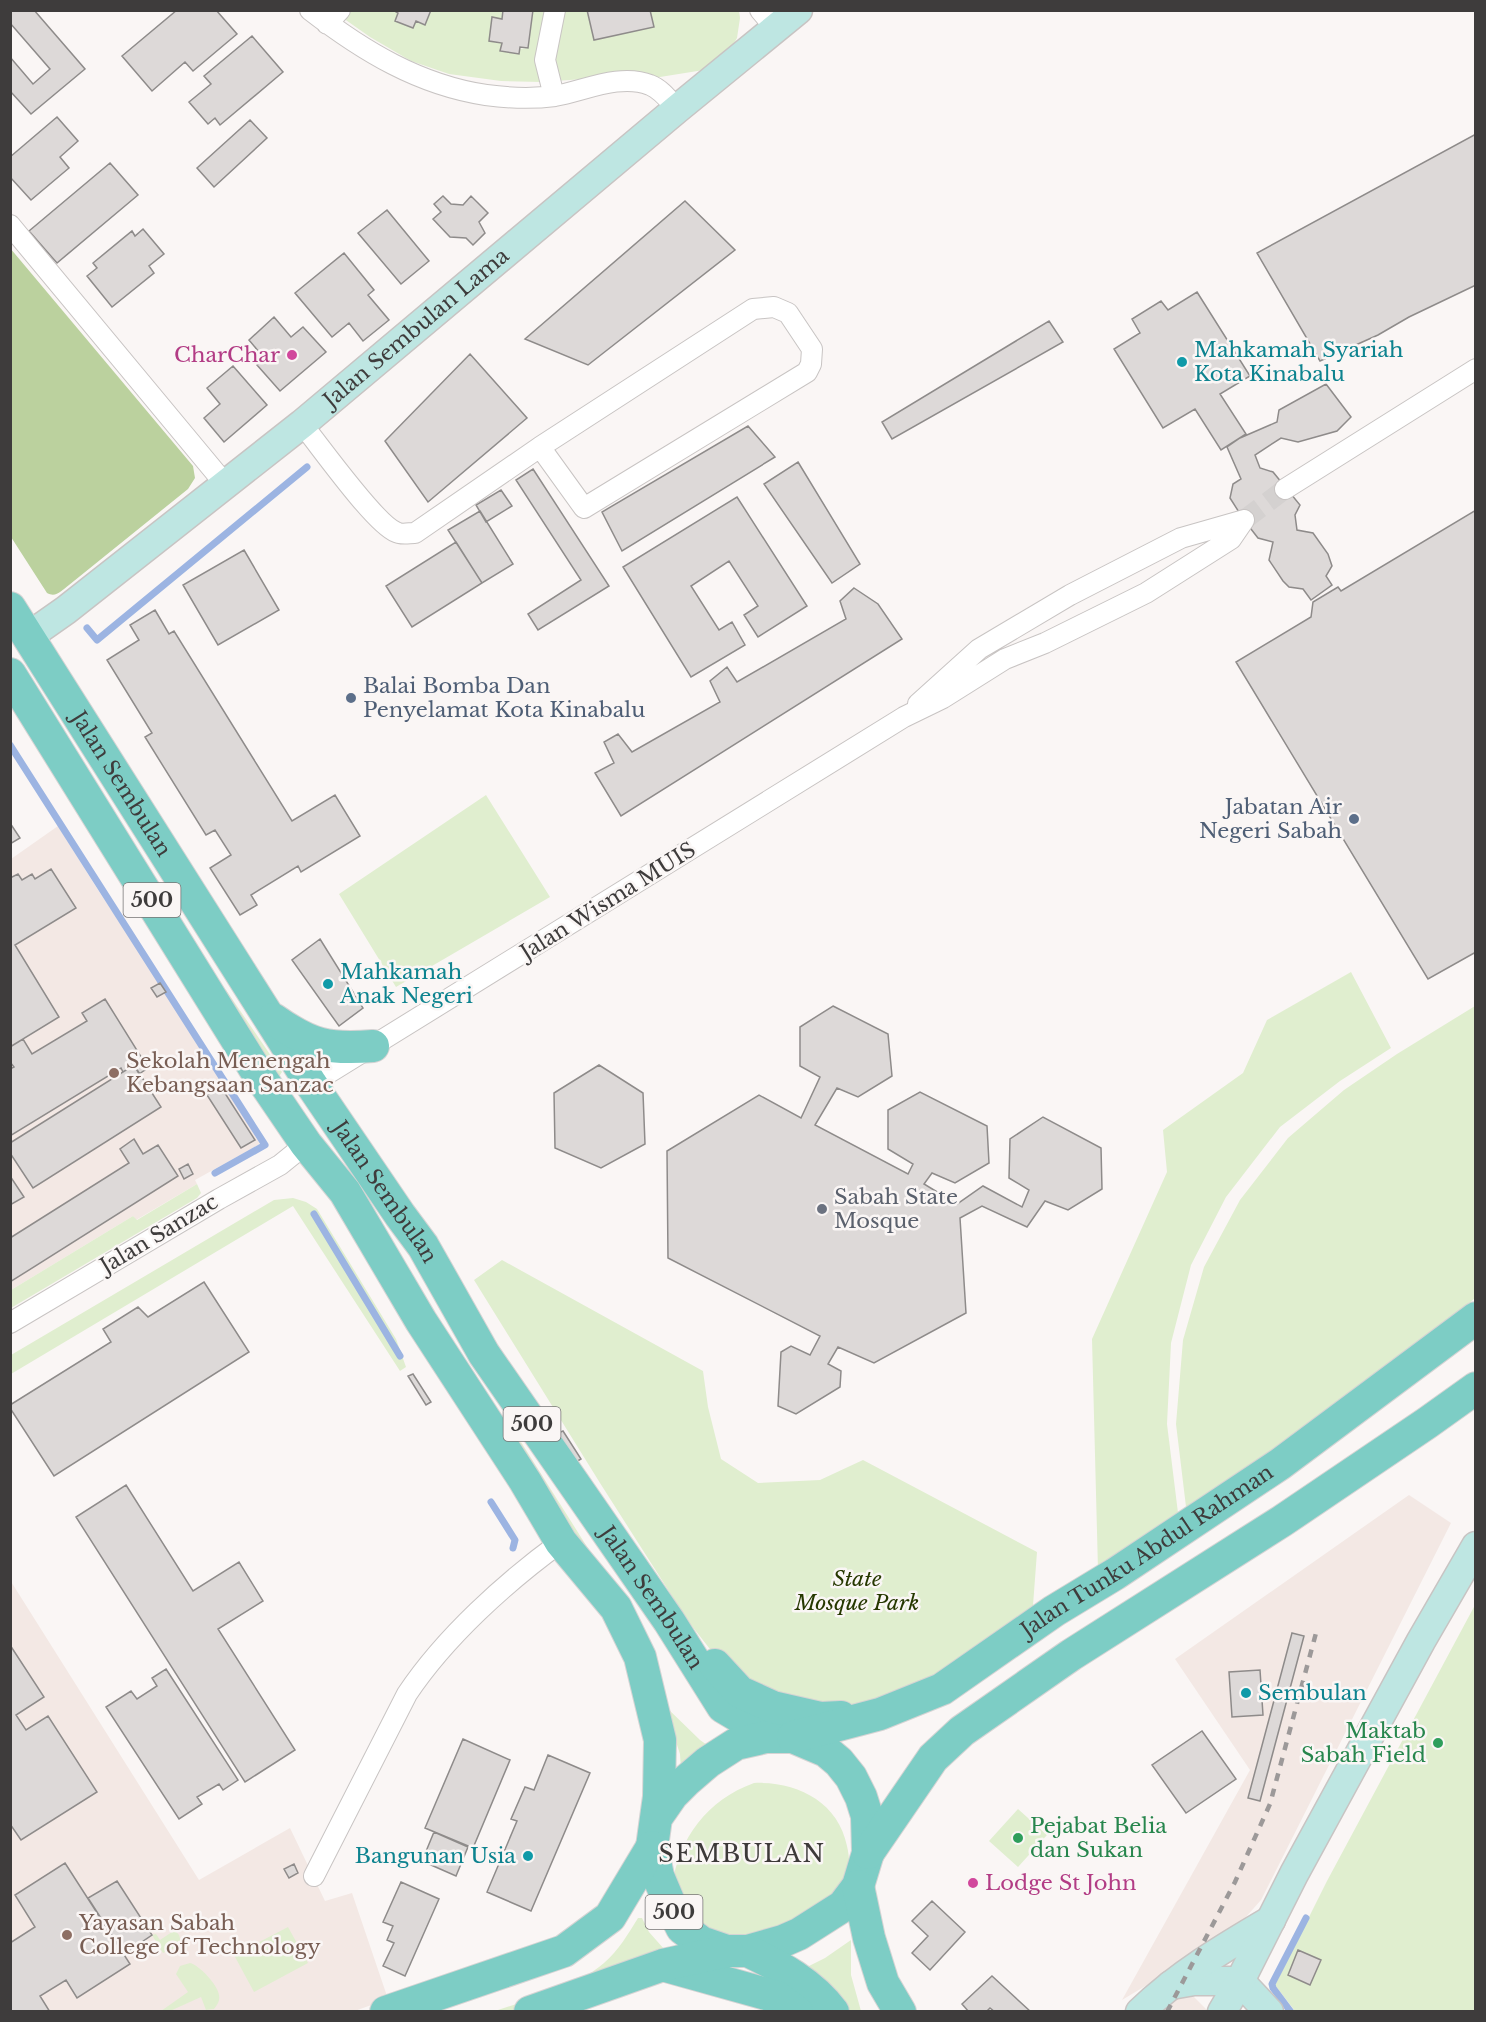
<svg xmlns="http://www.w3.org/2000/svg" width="1486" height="2022" font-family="'Libre Baskerville',serif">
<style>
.built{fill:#f3e8e4}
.green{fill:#e0eecf}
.forest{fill:#bbd19e}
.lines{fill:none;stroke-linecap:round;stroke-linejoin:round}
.stream{stroke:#9cb4e2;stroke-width:7}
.building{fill:#ddd9d8;stroke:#8e8b8a;stroke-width:1.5}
.street-tunnel{stroke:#d4d1d0;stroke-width:20;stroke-dasharray:20 10;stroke-linecap:butt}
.street-casing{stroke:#c8c4c3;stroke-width:22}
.secondary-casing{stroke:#c8c4c3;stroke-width:31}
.primary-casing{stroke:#d5d4d4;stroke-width:34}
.street{stroke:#fff;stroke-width:20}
.secondary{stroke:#bee6e2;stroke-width:28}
.primary{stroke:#7dcdc5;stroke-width:32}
.rail{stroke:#9c9999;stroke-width:4.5;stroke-dasharray:8 8;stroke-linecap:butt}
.hotel-dot{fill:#d1479c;stroke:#faf6f5;stroke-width:2}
.culture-dot{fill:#0f9aa8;stroke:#faf6f5;stroke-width:2}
.service-dot{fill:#5c6f8a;stroke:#faf6f5;stroke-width:2}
.education-dot{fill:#8d6e63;stroke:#faf6f5;stroke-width:2}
.worship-dot{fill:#6b7280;stroke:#faf6f5;stroke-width:2}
.leisure-dot{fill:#2e9e5b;stroke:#faf6f5;stroke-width:2}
.labels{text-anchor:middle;stroke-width:5;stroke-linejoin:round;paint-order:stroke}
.shield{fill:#faf6f5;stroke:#767474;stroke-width:1.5}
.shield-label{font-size:20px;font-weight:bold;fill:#3e3c3c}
.street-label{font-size:21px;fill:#3e3c3c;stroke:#faf6f5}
.culture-label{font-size:21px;fill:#0d838f;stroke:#faf6f5;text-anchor:start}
.hotel-label{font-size:21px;fill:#b23c85;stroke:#faf6f5;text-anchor:end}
.service-label{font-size:21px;fill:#4e5e75;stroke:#faf6f5;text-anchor:start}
.education-label{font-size:21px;fill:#785e54;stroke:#faf6f5;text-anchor:start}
.worship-label{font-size:21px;fill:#5b616d;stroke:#faf6f5;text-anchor:start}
.park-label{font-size:21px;font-style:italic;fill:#263800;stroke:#faf6f5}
.leisure-label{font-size:21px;fill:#27864d;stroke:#faf6f5;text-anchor:end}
.quarter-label{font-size:24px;letter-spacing:1.5px;fill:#3d3a39;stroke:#faf6f5}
</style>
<rect width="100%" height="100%" fill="#faf6f5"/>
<!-- built -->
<path class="built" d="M58,826L98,890L173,1002L260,1144L195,1180L197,1184L136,1220L133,1216L11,1290V859Z
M1409,1495L1451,1523L1261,1900L1230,1935L1122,2000L1250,1770L1175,1659Z
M10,1580L199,1880L290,1828L325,1901L352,1893L388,1999L352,2012L11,2011Z
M1188,1991L1209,2012H1154Z"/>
<!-- green -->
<path class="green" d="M333,11H393L398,13L395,21L413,28L416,21L425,24L431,11H503L502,19L492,18L489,41L502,43L501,51L528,48L533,11H587L594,40L650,11H739L740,18L737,38L729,52L710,69L660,77L598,78L541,82L501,81L449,74L411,61L370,37Z
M486,795L550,897L396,987L339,894Z
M1351,972L1391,1048L1340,1081L1280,1127L1226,1197L1191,1265L1171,1343L1167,1424L1179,1521L1098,1570L1092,1339L1167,1172L1163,1130L1243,1073L1267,1020Z
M226,990L282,1072L280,1075H276L223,1010Z
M1475,1006V1298L1393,1370L1187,1515L1176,1424L1183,1340L1204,1267L1240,1200L1288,1138L1344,1090L1397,1054Z
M197,1184L201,1193L197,1198L11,1308V1290L133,1216L137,1220Z
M293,1198L306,1202L317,1209L396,1339L406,1367L400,1371L293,1206L11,1374V1355L274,1200Z
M502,1260L703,1371L708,1407L721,1459L758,1483L820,1480L863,1460L1037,1552L1031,1632L913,1702L804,1717L749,1699L688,1621L600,1483L474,1280Z
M521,1442L596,1561L568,1547L514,1446Z
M1475,1605V2011H1295L1275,1985L1327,1881Z
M664,1705L700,1740L727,1759L682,1786L680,1754Z
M754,1783C796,1781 838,1801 847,1846C849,1855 851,1869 846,1878C843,1883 838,1888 835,1892C824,1905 814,1919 803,1932L706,1939L672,1886C679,1838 707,1800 754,1783Z
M1018,1809L1047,1835L1018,1867L989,1841Z
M638,1918H642L649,1932L664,1949L530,2011L492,2012C529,1999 574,1989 604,1963C619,1950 628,1934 638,1918Z
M288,1927L308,1963L254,1992L234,1955Z
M175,1930L179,1935L181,1942L177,1947L163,1953L152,1935L156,1934L160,1940Z
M851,1940V1975L861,2011H843L797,1972L825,1958Z
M190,1963C199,1965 218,1985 219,1995C220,2001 218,2004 214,2009L206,2010L201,1997L170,2011H161L188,1992L176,1974L180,1966Z"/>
<!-- forest -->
<path class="forest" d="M10,248L193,466L195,478L188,489L69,585C61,591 56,598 47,593L11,537Z"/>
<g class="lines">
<!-- stream -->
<path class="stream" d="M87,628L97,640L307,467
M10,745L265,1145L215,1173
M314,1214L400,1356
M491,1502L515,1540L513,1548
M1291,2012L1273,1988L1272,1984L1306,1918"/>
</g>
<!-- building -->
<path class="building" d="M10,10H34L85,69L31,114L10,91V57L33,84L50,69L10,23Z
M177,10H216L237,34L193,71L185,62L152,91L122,56Z
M393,10H431L425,25L416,21L413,28L395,21L398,13Z
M503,10H533L528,48L520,47L519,54L500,51L502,43L489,41L492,17L502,19Z
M587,10H650L654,27L594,40Z
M252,36L283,72L220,125L215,118L208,124L189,102L211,84L204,76Z
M57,117L78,141L60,157L69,168L31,200L10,177V157Z
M250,120L267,138L214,187L197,168Z
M1476,134V285L1409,317L1378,335L1320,361L1257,253Z
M110,163L138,195L57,263L29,231Z
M443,196L451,204L463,205L471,196L488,213L479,222L485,233L473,245L466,238L450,237L433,219L441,212L434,204Z
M685,201L735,250L588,365L525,339Z
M387,210L429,261L401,284L358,233Z
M143,229L164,254L149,266L154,273L112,307L87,276L97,268L93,263L132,231L135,236Z
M344,253L374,290L368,295L389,320L363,341L349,323L332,337L295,293Z
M1197,292L1250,376L1220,394L1246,434L1221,450L1195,409L1163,428L1114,349L1140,333L1132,319L1161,301L1168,310Z
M274,317L291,337L303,327L326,352L280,391L257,365L264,358L249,340Z
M1049,321L1063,342L892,439L882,422Z
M470,354L527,418L428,502L385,441Z
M233,366L267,405L224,442L204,418L220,404L207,388Z
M1326,384L1351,417L1337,431L1298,442L1281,438L1255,455L1260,468L1273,472L1300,505L1295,515L1297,530L1313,533L1328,554L1332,566L1326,576L1332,585L1311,600L1303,589L1289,587L1283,581L1269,560L1273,542L1258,538L1244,520L1230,498L1233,484L1241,479L1227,447L1240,438L1277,422L1279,410Z
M748,426L775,457L622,551L602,512Z
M798,462L860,564L832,583L764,484Z
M533,469L609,586L538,630L528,614L581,580L516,480Z
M501,490L512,506L486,522L476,505Z
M737,497L807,606L758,637L744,615L758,606L729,561L691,586L719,630L732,622L745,645L691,677L623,567Z
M1476,510V952L1428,979L1236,662L1311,617L1313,602L1338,587L1341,591Z
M480,511L513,564L482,583L448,530Z
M456,542L482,583L412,627L386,586Z
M244,550L279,610L218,645L183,585Z
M854,588L878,604L902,639L621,816L595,773L614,763L604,742L618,734L632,752L720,702L710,681L727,667L737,682L846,619L840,601Z
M155,610L169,634L174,631L292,821L335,795L360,836L301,872L298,866L251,895L257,905L240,915L210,868L231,855L215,830L206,835L145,737L152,733L107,660L139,640L130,625Z
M10,823L20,838L10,844Z
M51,869L76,908L15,945L59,1017L10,1047V878L18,874L22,880L32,874L35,879Z
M320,939L363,1008L339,1026L292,960Z
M160,983L166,992L157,997L151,988Z
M105,999L148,1068L139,1074L134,1065L123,1072L121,1068L10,1136V1069L14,1067L10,1062V1047L23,1039L32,1054L87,1021L82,1013Z
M833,1006L888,1034L892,1076L858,1097L837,1088L815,1125L908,1174L913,1164L888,1149V1110L920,1092L987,1126L989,1163L955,1183L932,1173L924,1184L957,1204L983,1186L1022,1207L1029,1190L1009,1178L1010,1139L1043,1117L1101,1148L1102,1189L1068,1210L1045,1201L1027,1227L982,1206L960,1218L966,1313L874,1363L838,1347L828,1364L841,1371L840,1387L796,1414L778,1406L781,1352L791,1346L810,1355L820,1336L668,1258L667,1151L759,1095L801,1118L820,1077L800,1066V1027Z
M134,1065L161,1107L33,1188L10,1153V1143Z
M599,1065L643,1093L645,1144L601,1168L555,1148L554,1093Z
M221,1087L255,1140L241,1148L207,1095Z
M134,1139L143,1154L158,1145L178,1176L10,1282V1238L129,1163L120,1149Z
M188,1164L193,1174L184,1179L179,1169Z
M10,1176L24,1197L10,1205Z
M204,1282L249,1352L54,1476L10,1408V1405L111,1342L103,1329L138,1307L148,1317Z
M413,1374L431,1402L426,1405L408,1376Z
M563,1431L581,1459L576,1462L558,1433Z
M126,1485L193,1591L239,1562L263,1601L218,1629L295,1750L245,1782L76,1517Z
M1292,1633L1304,1636L1260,1801L1248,1798Z
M10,1645L44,1697L16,1715L26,1730L48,1716L97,1792L21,1840L10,1824Z
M166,1669L238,1780L223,1790L219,1784L197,1797L202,1804L179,1819L106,1707L131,1691L137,1699L157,1686L152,1678Z
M1260,1670L1263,1715L1232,1717L1229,1672Z
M1202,1731L1236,1779L1186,1813L1152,1765Z
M463,1739L510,1760L473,1848L425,1828Z
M548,1755L590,1773L531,1911L487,1892L517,1821L511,1819L525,1787L534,1790Z
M434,1832L468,1847L456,1876L422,1861Z
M65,1863L130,1964L77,1998L66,1980L40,1996L50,2012H10V1943L35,1927L15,1895Z
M294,1864L298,1873L289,1878L284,1869Z
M117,1881L152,1935L124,1954L88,1898Z
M401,1882L439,1899L405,1976L383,1966L394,1943L387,1940L393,1926L383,1922Z
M932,1901L965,1932L930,1970L912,1953L928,1936L912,1921Z
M1298,1950L1321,1960L1310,1985L1288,1975Z
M992,1976L1031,2012H995L990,2008L986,2012H969L962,2004Z"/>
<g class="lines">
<!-- street-tunnel -->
<path class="street-tunnel" d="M1244,520L1285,489"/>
<!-- street casing -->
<g class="street-casing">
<path id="street" d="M310,10C363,51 419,85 486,95C508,98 533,99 555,96C584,91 620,73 650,85C661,89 669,100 677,109
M760,10L776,29
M327,24L340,10
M554,96L545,60L555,10
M10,225L225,484
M302,424C320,446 375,524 396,532C401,535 409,533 415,533L540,447L753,309L774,307L788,313L812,349L811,364L807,372L584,508L540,447
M1285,489L1476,369
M918,704L979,649L1070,595L1181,538L1244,520
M311,1084L904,717L943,698L1005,659L1045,643L1146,593L1231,539L1244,520
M10,1323L219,1199L280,1165L306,1144
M314,1876L407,1694C445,1637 506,1582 561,1542"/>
</g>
<!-- secondary casing -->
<g class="secondary-casing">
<g id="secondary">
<path id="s1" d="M29,636L66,610L302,424L677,109L798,10"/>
<path d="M1240,1981L1269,2012"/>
<path d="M1171,1985L1194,1981H1240"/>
<path d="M1140,2012C1178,1975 1225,1947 1271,1920"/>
<path d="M1222,2012L1240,1981L1294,1874L1421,1641L1476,1546"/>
</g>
</g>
<!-- primary casing -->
<g class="primary-casing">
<g id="primary">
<path id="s2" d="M10,608L311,1084L400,1215L423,1246L484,1354L669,1621L723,1707L755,1726L784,1734"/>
<path d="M10,674L255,1069L306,1144L345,1192L421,1321L525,1481L561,1542L616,1608L640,1657L660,1740L659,1797L656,1818L652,1847L658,1876L669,1902L682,1928L701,1942L727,1951H748L783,1941L799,1934L843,1906L858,1886L868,1853L867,1816L861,1797L851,1777L839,1762L826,1751L793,1737H766L736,1744L708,1762L687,1780L672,1795L656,1818"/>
<path d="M273,1019C310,1045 328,1050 373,1046"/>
<path d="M715,1665L740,1692L773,1707L821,1718L841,1717"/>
<path id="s3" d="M793,1737L880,1714L942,1689L1054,1611L1115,1574L1280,1464L1476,1318"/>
<path d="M868,1853L933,1758L962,1731L1071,1655L1282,1521L1427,1423L1476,1388"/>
<path d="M858,1886L869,1938L883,1983L900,2012"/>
<path d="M748,1951C779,1966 812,1983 833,2012"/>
<path d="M666,1966L777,1997L797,2012"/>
<path d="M386,2012L564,1951L610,1917L652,1847"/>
<path d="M530,2012L663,1965L727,1951"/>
</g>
</g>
<!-- street -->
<use href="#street" class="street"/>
<!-- secondary -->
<use href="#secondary" class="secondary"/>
<!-- primary -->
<use href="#primary" class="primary"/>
<!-- rail -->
<path class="rail" d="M1167,2012L1235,1882L1270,1804L1316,1633"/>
</g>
<!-- markers -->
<g class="hotel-dot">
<circle cx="292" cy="355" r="6"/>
<circle cx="973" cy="1883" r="6"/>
</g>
<g class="culture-dot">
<circle cx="1182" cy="362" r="6"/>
<circle cx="328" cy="984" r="6"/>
<circle cx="1246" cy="1693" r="6"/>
<circle cx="528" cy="1856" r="6"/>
</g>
<g class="service-dot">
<circle cx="351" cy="698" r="6"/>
<circle cx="1354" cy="819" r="6"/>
</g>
<g class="education-dot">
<circle cx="114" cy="1073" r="6"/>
<circle cx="67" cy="1935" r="6"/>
</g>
<circle class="worship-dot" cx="822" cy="1209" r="6"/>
<g class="leisure-dot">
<circle cx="1438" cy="1743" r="6"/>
<circle cx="1018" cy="1838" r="6"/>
</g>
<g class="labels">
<!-- shield labels -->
<g class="shield">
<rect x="123.5" y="883" width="57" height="34" rx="4.5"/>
<rect x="503.5" y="1407" width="57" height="34" rx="4.5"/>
<rect x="645.5" y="1895" width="57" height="34" rx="4.5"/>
</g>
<g class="shield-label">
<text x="152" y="907">500</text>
<text x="532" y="1431">500</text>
<text x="674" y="1919">500</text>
</g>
<!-- street labels -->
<g class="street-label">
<text dy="7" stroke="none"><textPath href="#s1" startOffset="495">Jalan Sembulan Lama</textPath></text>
<text dy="7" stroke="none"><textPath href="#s2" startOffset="208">Jalan Sembulan</textPath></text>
<text transform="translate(608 901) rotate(-32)" y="7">Jalan Wisma MUIS</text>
<text dy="7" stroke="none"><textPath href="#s2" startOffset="694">Jalan Sembulan</textPath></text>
<text transform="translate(159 1234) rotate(-31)" y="7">Jalan Sanzac</text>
<text dy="7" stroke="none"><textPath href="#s3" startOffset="404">Jalan Tunku Abdul Rahman</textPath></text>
<text dy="7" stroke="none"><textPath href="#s2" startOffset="1180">Jalan Sembulan</textPath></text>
</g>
<!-- culture labels -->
<g class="culture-label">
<text x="1194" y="357">Mahkamah Syariah<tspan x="1194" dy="24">Kota Kinabalu</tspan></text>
<text x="340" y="979">Mahkamah<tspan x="340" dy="24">Anak Negeri</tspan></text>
<text x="1258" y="1700">Sembulan</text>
<text x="516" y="1863" text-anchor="end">Bangunan Usia</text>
</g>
<!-- hotel labels -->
<g class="hotel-label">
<text x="280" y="362">CharChar</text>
<text x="985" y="1890" text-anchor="start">Lodge St John</text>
</g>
<!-- service labels -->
<g class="service-label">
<text x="363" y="693">Balai Bomba Dan<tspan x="363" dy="24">Penyelamat Kota Kinabalu</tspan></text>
<text x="1342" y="814" text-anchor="end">Jabatan Air<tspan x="1342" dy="24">Negeri Sabah</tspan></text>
</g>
<!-- education labels -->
<g class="education-label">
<text x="126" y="1068">Sekolah Menengah<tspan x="126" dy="24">Kebangsaan Sanzac</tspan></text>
<text x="79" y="1930">Yayasan Sabah<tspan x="79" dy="24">College of Technology</tspan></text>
</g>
<!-- worship labels -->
<g class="worship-label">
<text x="834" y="1204">Sabah State<tspan x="834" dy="24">Mosque</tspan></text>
</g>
<!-- park labels -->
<g class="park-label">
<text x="857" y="1586">State<tspan x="857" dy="24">Mosque Park</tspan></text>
</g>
<!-- leisure labels -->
<g class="leisure-label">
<text x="1426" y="1738">Maktab<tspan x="1426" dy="24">Sabah Field</tspan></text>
<text x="1030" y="1833" text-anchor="start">Pejabat Belia<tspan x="1030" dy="24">dan Sukan</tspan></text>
</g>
<!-- quarter labels -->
<g class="quarter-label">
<text x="742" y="1862">SEMBULAN</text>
</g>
</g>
<!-- border -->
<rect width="1486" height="2022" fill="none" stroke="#3e3c3c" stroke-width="24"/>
</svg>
